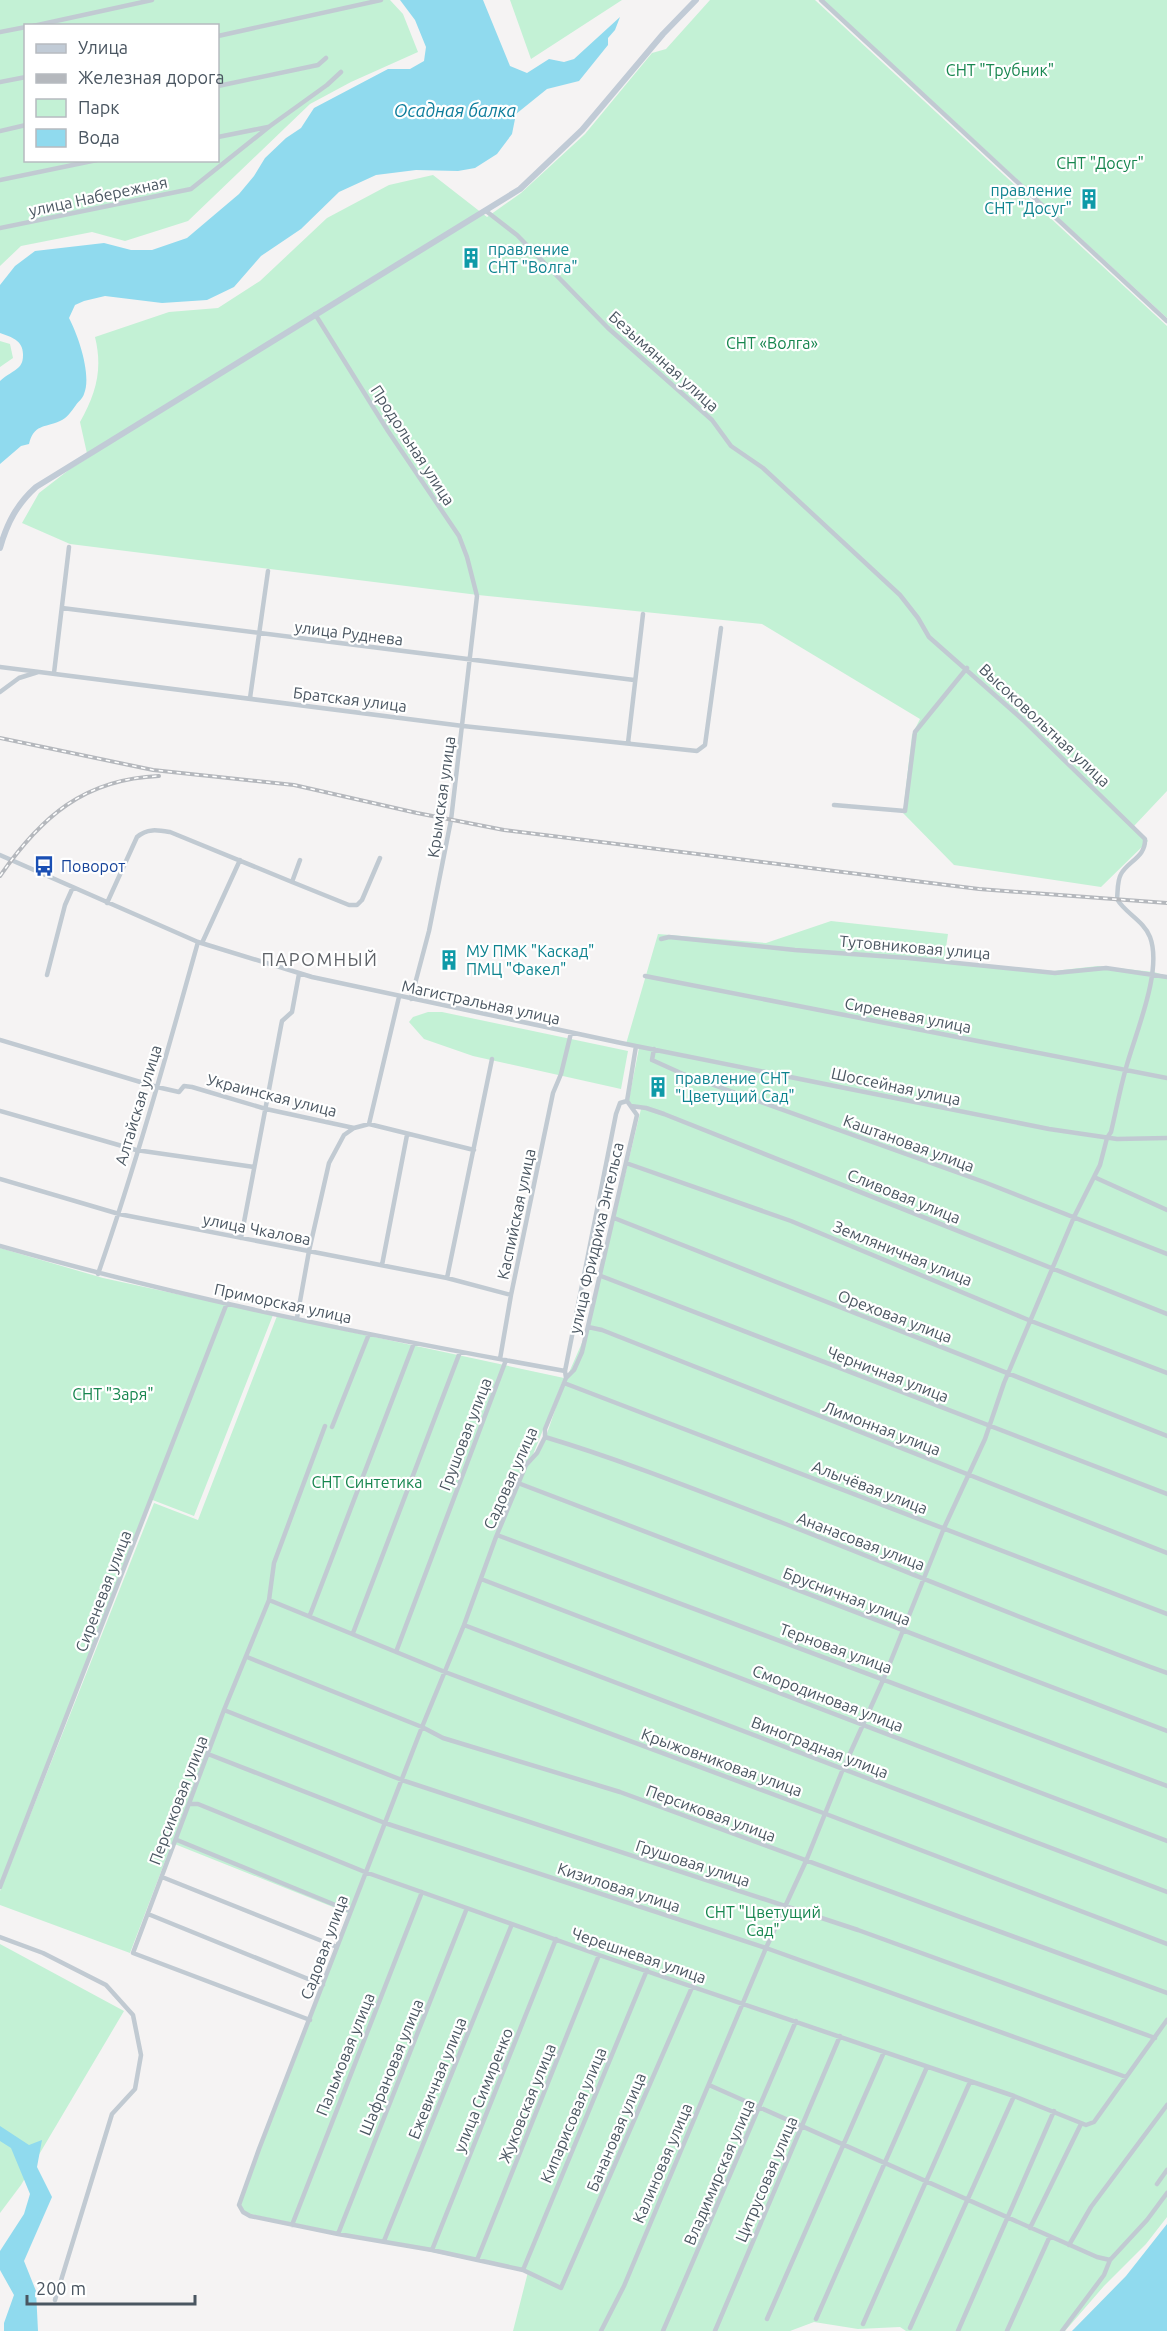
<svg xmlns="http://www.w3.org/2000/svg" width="1167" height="2331" font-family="Ubuntu,sans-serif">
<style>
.green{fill:#c3f1d5;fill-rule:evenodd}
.water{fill:#90daee}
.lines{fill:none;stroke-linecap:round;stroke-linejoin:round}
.street{stroke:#c1cad2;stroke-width:4.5}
.secondary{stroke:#c1cbd6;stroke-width:6}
.rail-casing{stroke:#b5b8bd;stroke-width:4}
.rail{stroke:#fff;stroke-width:1.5;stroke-dasharray:4.5;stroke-linecap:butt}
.labels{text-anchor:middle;stroke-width:4.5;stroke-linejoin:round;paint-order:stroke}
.park-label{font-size:16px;fill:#17864f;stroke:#fff}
.culture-label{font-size:16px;fill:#0d838f;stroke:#fff;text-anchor:start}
.street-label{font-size:16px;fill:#4a5661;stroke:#fff}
.transit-label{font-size:16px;fill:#164399;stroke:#fff;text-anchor:start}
.water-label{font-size:18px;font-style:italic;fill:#0c7c9b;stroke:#fff}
.neighbourhood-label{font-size:18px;letter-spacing:1.5px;fill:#5f6368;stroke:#fff}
</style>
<rect width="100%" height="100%" fill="#f5f3f3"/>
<!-- green -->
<path class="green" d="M0,0H390L403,14L418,52L351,82L310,104L188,221L125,241L92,232L21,246L0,266ZM26,26H218V160H26Z
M510,0H622L531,59Z
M710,0H815L1167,326V791L1134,826L1148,841L1101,887L954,865L903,813L912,735L920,719L762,624L478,595L70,544L22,523L39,493L70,469L88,458L80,422C96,393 103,370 95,337L169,312L218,308L260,281L327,218L389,185L433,175L487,217L521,193L585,134L652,53L666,49Z
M823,0H1167V318Z
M0,341L10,344L13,358L0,367Z
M831,921L948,934L944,961L1053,971L1098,966L1154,972L1167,976V2217L1146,2244L1104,2286L1065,2331H906L900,2327L858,2329L814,2322L790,2331H513L528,2272L245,2213L239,2202L348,1913L172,1843L130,1953L0,1905V1891L154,1503L198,1520L277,1316L564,1378L530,1462L543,1445L564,1384L588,1329L641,1109L628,1104L639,1048L626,1044L658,934L766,943Z
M428,1012H442L628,1051L621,1089L473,1056L424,1039L409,1022L413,1017Z
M0,1248L103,1278L273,1315L194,1516L150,1499L0,1885Z
M0,1944L124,2011L21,2185L0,2213Z"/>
<!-- water -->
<path class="water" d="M400,0H483L510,66L527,73L549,59L564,62L574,59L620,17L615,30L608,38V45L579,81L547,89L516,114L512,134L497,154L475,168L458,171L416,170L376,175L339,192L301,229L261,256L234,287L207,300L162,303L105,296L84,301L75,305L69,318C78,335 92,375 84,394C83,398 78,402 76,405C71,412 67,418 60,421C44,428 34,424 29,444L21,446L0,464V381C6,375 14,372 19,367C23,363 23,358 23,354C23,340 11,337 0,333V285L15,266L35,251L104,243L131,250H152L187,238L239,194L254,176L265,158L286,138L301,128L314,108L388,69H410L424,61L426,47L415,20Z
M0,2126L29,2145L42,2140L37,2167L52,2197L24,2261L36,2291L38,2331H4V2323L14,2295L0,2270V2251L24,2214L30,2194L11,2148L0,2141Z
M1167,2224V2331H1072L1126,2276Z"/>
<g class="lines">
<!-- street -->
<path class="street" d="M821,0L1167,321
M33,26L152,0
M0,32L26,27
M218,36L381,0
M0,82L26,77
M218,86L318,65L326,58
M0,131L26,125
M218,137L268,127
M0,180L97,160
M486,211L517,235L608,328L712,420L731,446L763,468L900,595L918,618L929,637L1023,720L1145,839C1146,857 1128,861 1121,874C1117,881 1118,891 1117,899C1125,913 1144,921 1150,937C1163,971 1135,1034 1126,1068C1120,1089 1116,1111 1111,1132L1107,1138L1100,1165L1074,1217L1004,1383L985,1439L944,1528L884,1678L843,1769L806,1861L766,1948L624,2286L601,2331
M0,228L191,189L270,126L327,85L341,72
M315,314L388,431L459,536L467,557L477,596L451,820L429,931L411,999
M62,608L634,680
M0,667L463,726L697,751L705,745L721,628
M54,673L69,547
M0,692L19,678L38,672
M250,698L268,571
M628,743L643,614
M834,805L905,811L915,732L967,668
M0,855L198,942L312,977L621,1043L1049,1129L1117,1139L1167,1138
M292,882L349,905H357L362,900L380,858
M107,903L137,837C147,828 158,830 170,832L292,882L300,860
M661,939L669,937L795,950L908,958L1055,973L1106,968L1167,977
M202,943L240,860
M47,975L65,905L73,887
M645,976L1167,1078
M0,1040L157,1087L179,1092L184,1086L192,1087L266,1109L354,1128L369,1124L474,1150
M654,1049L652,1060L683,1074L984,1182L1167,1254
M627,1101L620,1103L616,1114L565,1371L566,1378L545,1429V1437L537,1453L526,1465L496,1537L464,1625L422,1727L259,2149L239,2205L243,2212L250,2216L338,2234L432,2250L523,2270L561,2288L693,1985
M631,1106L646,1108L664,1114L1167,1314
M0,1111L136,1150L254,1167
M369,1124L399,997
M626,1163L791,1221L1031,1321L1167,1373
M1094,1177L1167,1210
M0,1179L119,1214L447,1278L511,1295
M614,1218L1167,1436
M241,1238L281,1026L282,1021L292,1012L299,974
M0,1246C186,1299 375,1337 565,1371
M382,1265L407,1135
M98,1274C136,1165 167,1053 198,942
M601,1276L1167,1494
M447,1278L492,1059
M297,1318L309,1251L329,1163L344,1135L354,1128
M588,1327L602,1330L1167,1553
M500,1359L511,1295L553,1093L561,1074L571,1033
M566,1378L574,1370L582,1352L637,1115L627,1101L636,1046
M564,1383L1167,1614
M332,1427L369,1334
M545,1437C625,1461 704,1493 783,1523C911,1573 1038,1626 1167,1673
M518,1483L1167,1731
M497,1535L1167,1786
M481,1579L1167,1841
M269,1600L445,1672L826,1814L1167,1944
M310,1615L414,1343
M464,1625L1167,1892
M353,1633L460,1352
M396,1652L506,1360
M247,1657L422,1727L443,1738L620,1792L1167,1993
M224,1710L402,1780L858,1930L1155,2038
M208,1754L385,1823L766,1948L1126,2077
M190,1804H198L365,1872L599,1955L1014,2096L1086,2125L1094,2122L1167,2020
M177,1840L350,1911
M162,1877L337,1947
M0,1887L227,1303
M148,1914L323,1985
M0,1937L43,1953L106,1985L133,2015L141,2055L135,2089L112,2114L55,2300
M310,2020L133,1953L224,1710L269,1600L274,1563L325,1426
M709,2085L1097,2257L1110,2260
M1157,2184L1167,2170
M292,2225L422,1892
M1030,2228L1081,2124
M338,2234L467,1908
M384,2241L512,1924
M1069,2245L1091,2207L1167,2105
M432,2250L556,1939
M477,2260L599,1955
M523,2270L647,1970
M767,2319L884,2052
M816,2319L927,2067
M863,2324L970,2082
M910,2328L1014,2096
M663,2331L796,2021
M715,2331L840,2036
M958,2331L1054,2111
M1007,2331L1050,2236
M1062,2331L1104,2275L1110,2260L1147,2220L1167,2193"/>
<!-- secondary -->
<path class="secondary" d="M0,548C7,523 17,504 36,487L520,189L582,130L663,34L696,0"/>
<!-- rail casing -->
<g class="rail-casing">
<path id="rail" d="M0,738L153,770L294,785L417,813L504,830L979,889L1167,903
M0,876C41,817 84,779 159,776"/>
</g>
<!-- rail -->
<use href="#rail" class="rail"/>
</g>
<!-- icons -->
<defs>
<g id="building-bare" transform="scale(1.62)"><path d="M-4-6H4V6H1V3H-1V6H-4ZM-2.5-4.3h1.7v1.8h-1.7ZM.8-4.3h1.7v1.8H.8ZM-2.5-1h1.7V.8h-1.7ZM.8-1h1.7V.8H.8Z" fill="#0f9aa8" stroke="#fff" stroke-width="2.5" paint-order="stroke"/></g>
<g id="bus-bare" transform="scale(1.62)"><path d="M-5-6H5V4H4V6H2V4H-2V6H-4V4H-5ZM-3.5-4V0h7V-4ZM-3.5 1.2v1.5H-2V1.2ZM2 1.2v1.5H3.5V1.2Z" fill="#1a4fb4" stroke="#fff" stroke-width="2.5" paint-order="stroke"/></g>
</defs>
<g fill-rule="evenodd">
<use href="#building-bare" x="1089" y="199"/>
<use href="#building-bare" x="471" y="258"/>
<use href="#bus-bare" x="44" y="866"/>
<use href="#building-bare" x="449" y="960"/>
<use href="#building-bare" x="658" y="1087"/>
</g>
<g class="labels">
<!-- park labels -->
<g class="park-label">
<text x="1000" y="76">СНТ "Трубник"</text>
<text x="1100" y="169">СНТ "Досуг"</text>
<text x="772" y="349">СНТ «Волга»</text>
<text x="113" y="1400">СНТ "Заря"</text>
<text x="367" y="1488">СНТ Синтетика</text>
<text x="763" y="1918">СНТ "Цветущий<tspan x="763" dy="18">Сад"</tspan></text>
</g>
<!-- culture labels -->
<g class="culture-label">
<text x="1072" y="196" text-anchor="end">правление<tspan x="1072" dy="18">СНТ "Досуг"</tspan></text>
<text x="488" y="255">правление<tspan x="488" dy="18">СНТ "Волга"</tspan></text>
<text x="466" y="957">МУ ПМК "Каскад"<tspan x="466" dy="18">ПМЦ "Факел"</tspan></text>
<text x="675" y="1084">правление СНТ<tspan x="675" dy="18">"Цветущий Сад"</tspan></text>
</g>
<!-- street labels -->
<g class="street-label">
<text transform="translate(98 196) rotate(-12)" y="6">улица Набережная</text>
<text transform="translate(664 361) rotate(42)" y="6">Безымянная улица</text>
<text transform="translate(413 445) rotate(57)" y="6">Продольная улица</text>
<text transform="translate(349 633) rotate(7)" y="6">улица Руднева</text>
<text transform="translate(350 699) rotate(7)" y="6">Братская улица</text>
<text transform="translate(1045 725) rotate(43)" y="6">Высоковольтная улица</text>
<text transform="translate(441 797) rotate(-82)" y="6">Крымская улица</text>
<text transform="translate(915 947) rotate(5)" y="6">Тутовниковая улица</text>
<text transform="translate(481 1002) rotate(12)" y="6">Магистральная улица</text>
<text transform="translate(908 1015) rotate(11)" y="6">Сиреневая улица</text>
<text transform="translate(896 1086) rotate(12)" y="6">Шоссейная улица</text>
<text transform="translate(272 1095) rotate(14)" y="6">Украинская улица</text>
<text transform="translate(138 1105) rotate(-73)" y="6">Алтайская улица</text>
<text transform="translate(909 1143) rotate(20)" y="6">Каштановая улица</text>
<text transform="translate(904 1196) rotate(22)" y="6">Сливовая улица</text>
<text transform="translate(516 1214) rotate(-78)" y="6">Каспийская улица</text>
<text transform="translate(257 1229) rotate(11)" y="6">улица Чкалова</text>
<text transform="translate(596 1238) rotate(-77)" y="6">улица Фридриха Энгельса</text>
<text transform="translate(903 1253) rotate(22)" y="6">Земляничная улица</text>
<text transform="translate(283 1303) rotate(12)" y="6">Приморская улица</text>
<text transform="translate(895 1316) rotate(21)" y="6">Ореховая улица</text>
<text transform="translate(888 1374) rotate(21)" y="6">Черничная улица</text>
<text transform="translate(882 1428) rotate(21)" y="6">Лимонная улица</text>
<text transform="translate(465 1434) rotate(-69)" y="6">Грушовая улица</text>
<text transform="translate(510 1478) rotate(-66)" y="6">Садовая улица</text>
<text transform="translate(870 1487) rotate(21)" y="6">Алычёвая улица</text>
<text transform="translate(861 1541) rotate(21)" y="6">Ананасовая улица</text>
<text transform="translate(103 1591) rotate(-69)" y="6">Сиреневая улица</text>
<text transform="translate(847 1596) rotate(21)" y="6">Брусничная улица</text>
<text transform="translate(836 1648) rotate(20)" y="6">Терновая улица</text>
<text transform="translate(828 1698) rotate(21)" y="6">Смородиновая улица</text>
<text transform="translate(820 1747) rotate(21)" y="6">Виноградная улица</text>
<text transform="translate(722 1762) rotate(20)" y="6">Крыжовниковая улица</text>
<text transform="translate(178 1800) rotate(-69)" y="6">Персиковая улица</text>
<text transform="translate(711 1813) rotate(20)" y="6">Персиковая улица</text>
<text transform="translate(693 1863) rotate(18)" y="6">Грушовая улица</text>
<text transform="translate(619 1887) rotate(18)" y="6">Кизиловая улица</text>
<text transform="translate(324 1947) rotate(-70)" y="6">Садовая улица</text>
<text transform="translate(639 1955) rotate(19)" y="6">Черешневая улица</text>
<text transform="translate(345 2054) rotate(-68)" y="6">Пальмовая улица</text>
<text transform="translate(391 2067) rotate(-68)" y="6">Шафрановая улица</text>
<text transform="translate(437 2078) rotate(-68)" y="6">Ежевичная улица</text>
<text transform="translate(483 2090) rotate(-68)" y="6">улица Симиренко</text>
<text transform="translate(527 2103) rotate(-68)" y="6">Жуковская улица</text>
<text transform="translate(573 2115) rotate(-67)" y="6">Кипарисовая улица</text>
<text transform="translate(616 2132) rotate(-67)" y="6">Банановая улица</text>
<text transform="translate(662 2163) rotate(-67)" y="6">Калиновая улица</text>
<text transform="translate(719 2172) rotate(-67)" y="6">Владимирская улица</text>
<text transform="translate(766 2179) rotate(-67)" y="6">Цитрусовая улица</text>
</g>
<!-- transit labels -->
<g class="transit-label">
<text x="61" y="872">Поворот</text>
</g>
<!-- water labels -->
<g class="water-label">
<text x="455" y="117">Осадная балка</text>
</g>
<!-- neighbourhood labels -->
<g class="neighbourhood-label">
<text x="320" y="966">ПАРОМНЫЙ</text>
</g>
</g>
<!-- legend -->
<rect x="24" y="24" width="195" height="138" fill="#ffffff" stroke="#b7bbc0" stroke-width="1.5"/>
<rect x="36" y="44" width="30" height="9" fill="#c1cbd6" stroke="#b7bbc0" stroke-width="1.5"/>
<text x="78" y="54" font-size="18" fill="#4a5661">Улица</text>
<rect x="36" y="74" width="30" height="9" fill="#b5b8bd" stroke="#b7bbc0" stroke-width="1.5"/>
<text x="78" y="84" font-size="18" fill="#4a5661">Железная дорога</text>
<rect x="36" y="99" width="30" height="18" fill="#c3f1d5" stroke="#b7bbc0" stroke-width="1.5"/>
<text x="78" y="114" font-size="18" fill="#4a5661">Парк</text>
<rect x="36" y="129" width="30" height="18" fill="#90daee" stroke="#b7bbc0" stroke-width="1.5"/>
<text x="78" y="144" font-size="18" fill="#4a5661">Вода</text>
<!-- scale -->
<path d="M27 2295v9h168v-9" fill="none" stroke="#4a5661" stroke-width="3"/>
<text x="36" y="2295" font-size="18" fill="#4a5661" stroke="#ffffff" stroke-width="4.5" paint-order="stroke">200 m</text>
</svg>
